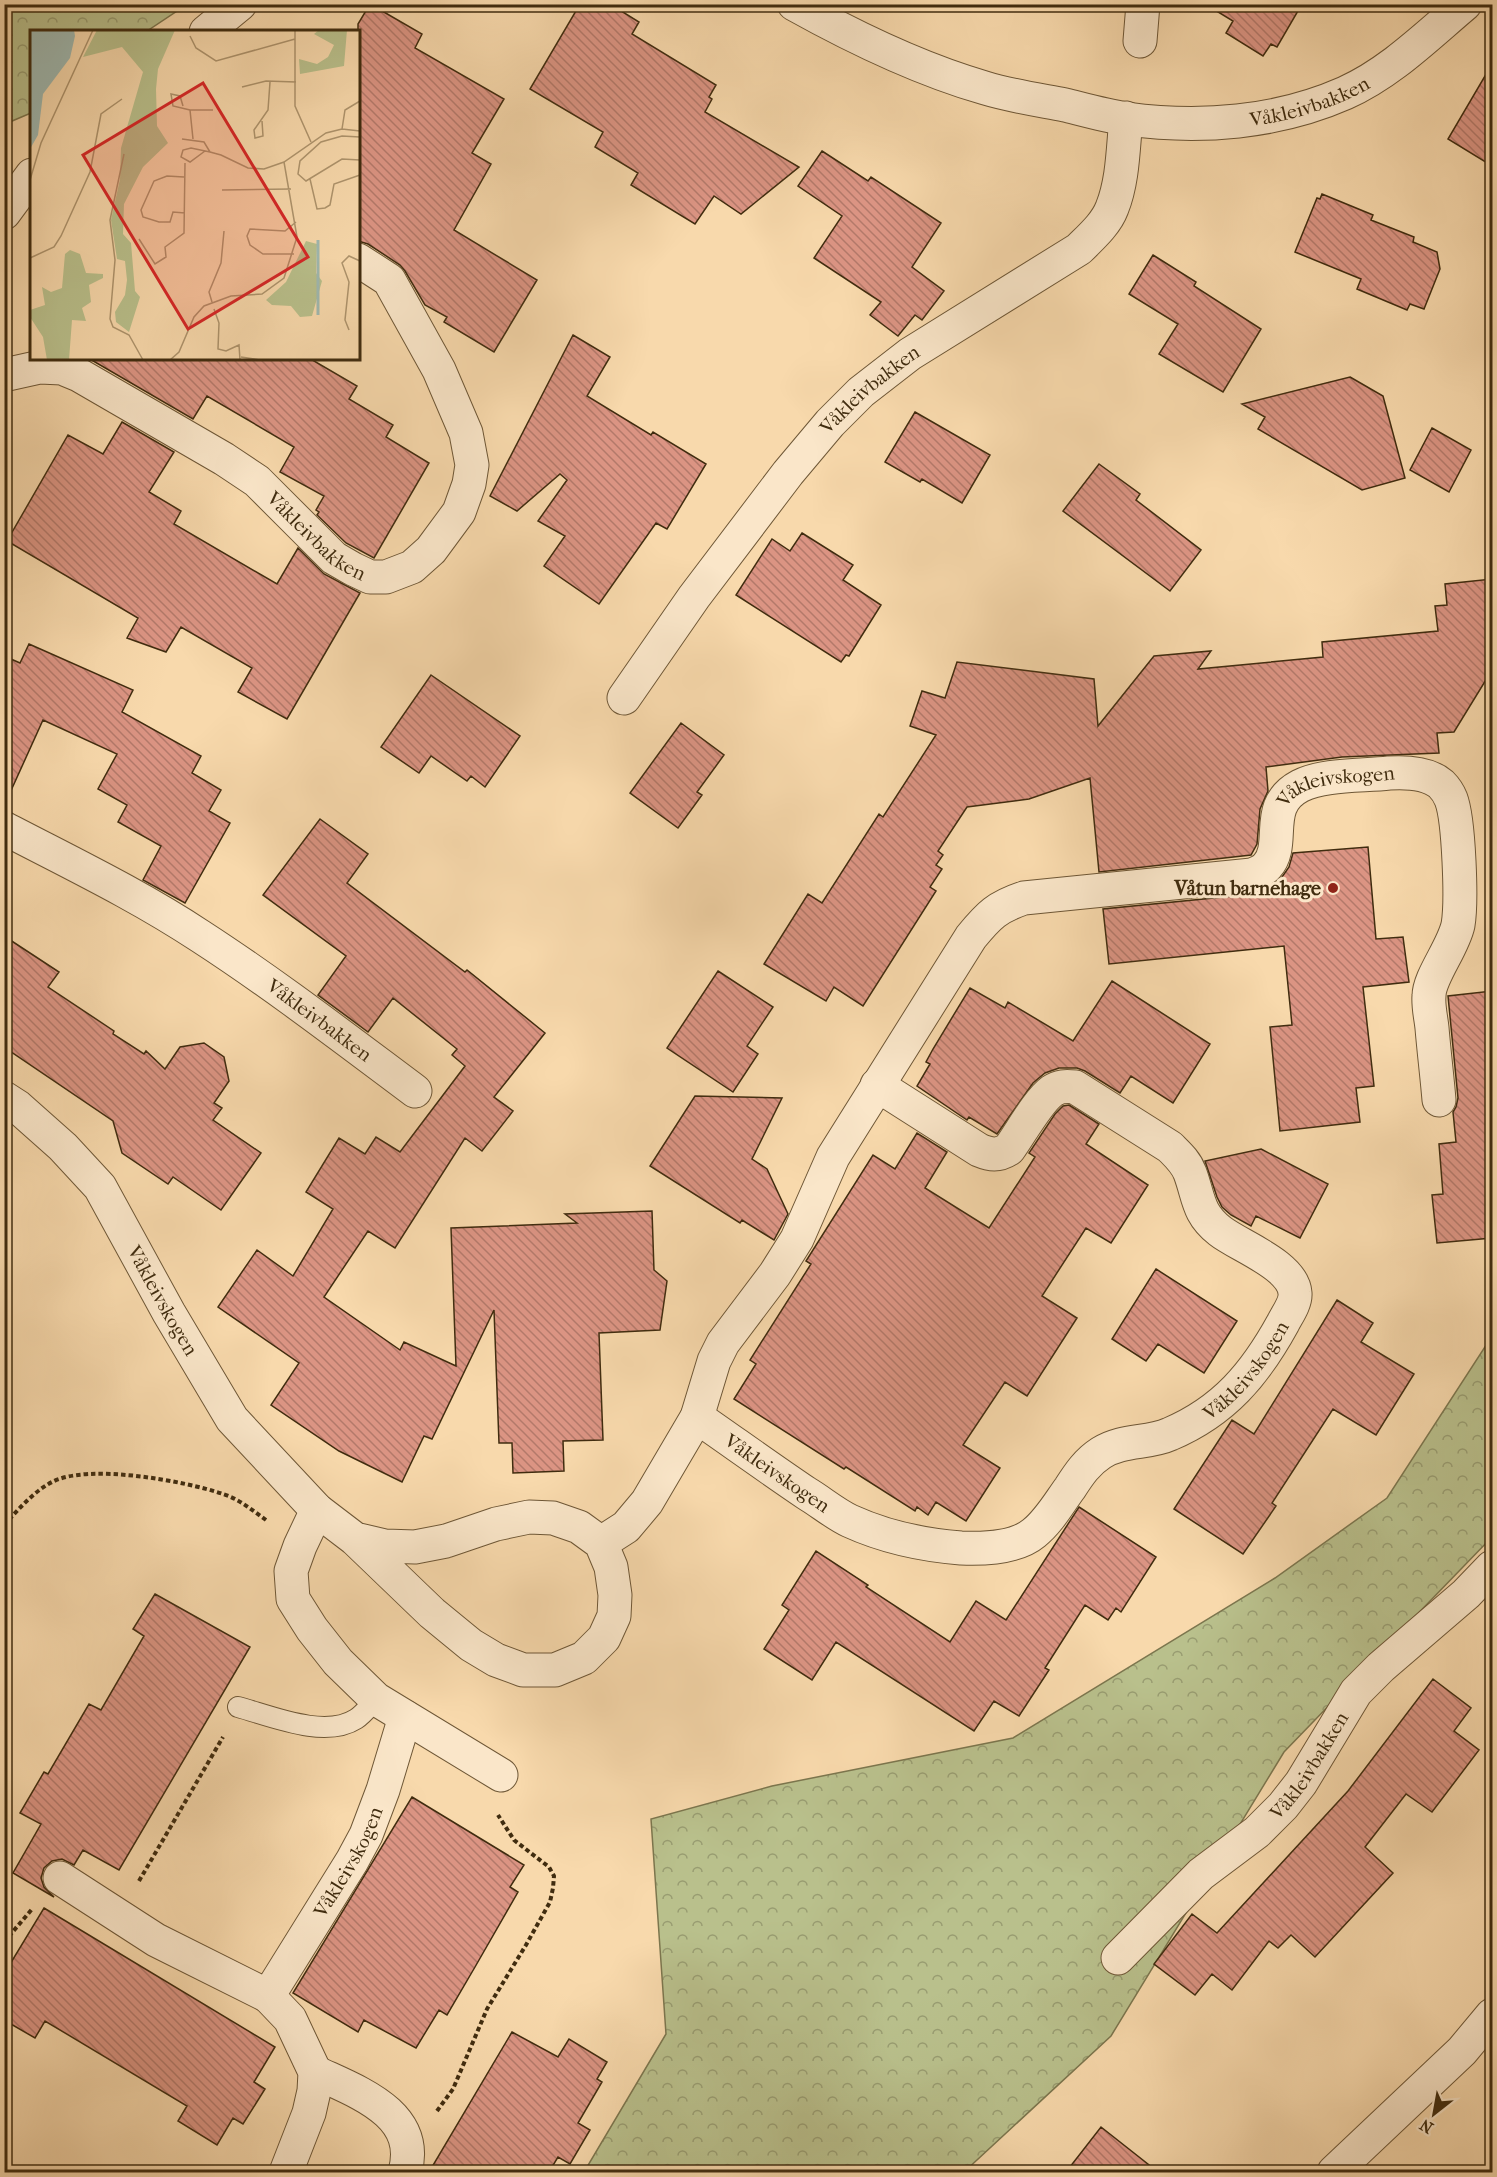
<svg xmlns="http://www.w3.org/2000/svg" width="1497" height="2177" font-family="'IM FELL French Canon',serif">
<style>
.forest{fill:url(#forest-crowns);stroke:#7c764e;stroke-width:1.5}
.building{fill:url(#building-back-hatch);stroke:#402c0f;stroke-width:1.5}
.lines{fill:none;stroke-linecap:round;stroke-linejoin:round}
.service-casing{stroke:#6e5736;stroke-width:22}
.minor-casing{stroke:#6e5736;stroke-width:35}
.path{stroke:#402c0f;stroke-width:4;stroke-dasharray:4.5 3;stroke-linecap:butt}
.service{stroke:#fae6c9;stroke-width:20}
.minor{stroke:#fae6c9;stroke-width:33}
.poi-dot{fill:#8f2418;stroke:#fae6c9;stroke-width:2}
.labels{text-anchor:middle;stroke-width:6;stroke-linejoin:round;paint-order:stroke}
.street-label{font-size:20px;fill:#402c0f;stroke:#fae6c9}
.poi-label{font-size:20px;font-weight:bold;fill:#402c0f;stroke:#fae6c9;text-anchor:end}
.inset-river{fill:none;stroke:#9fb9b1;stroke-width:3}
.inset-road{fill:none;stroke:#ae946d;stroke-width:1.5}
.view{fill:#d62828;fill-opacity:0.15;stroke:#d62828;stroke-width:3}
.inset-edge{fill:none;stroke:#402c0f;stroke-width:3}
</style>
<defs>
<pattern id="forest-crowns" width="20" height="18" patternUnits="userSpaceOnUse" patternTransform="scale(1.5)"><rect width="20" height="18" fill="#b9c08c"/><path d="M2 6a3 3 0 1 1 6 0M12 15a3 3 0 1 1 6 0" fill="none" stroke="#989c71"/></pattern>
<pattern id="building-back-hatch" width="6" height="6" patternUnits="userSpaceOnUse" patternTransform="scale(1.5)"><rect width="6" height="6" fill="#db9483"/><path d="M-1 5l2 2M0 0l6 6M5-1l2 2" fill="none" stroke="#b3796a"/></pattern>
</defs>
<rect width="100%" height="100%" fill="#f8d9ac"/>
<filter id="stains"><feTurbulence type="fractalNoise" baseFrequency=".00333" numOctaves="4"/><feColorMatrix values="0 0 0 0 .2 0 0 0 0 .09 0 0 0 0 .02 0 0 0 .5 -.17"/></filter>
<radialGradient id="worn" r=".72"><stop offset=".6" stop-color="#630" stop-opacity="0"/><stop offset="1" stop-color="#630" stop-opacity=".3"/></radialGradient>
<!-- forest -->
<path class="forest" d="M5,4H186V5L147,31L32,32L31,113L5,124Z
M1492,1336V1537L1284,1752L1111,2036L964,2172H584L666,2034L651,1819L772,1786L1013,1738L1275,1578L1387,1498Z"/>
<!-- building -->
<path class="building" d="M370,4L422,34L415,48L504,99L472,153L491,164L454,230L537,280L494,352L444,322L447,317L425,305L405,271L400,265L368,244L358,241V24Z
M580,4H610L639,22L632,34L716,85L709,97L712,99L705,112L799,167L741,214L714,196L695,224L631,185L638,173L595,147L603,132L530,89Z
M1205,4H1302L1277,47L1271,44L1263,56L1226,33L1233,21Z
M1492,64V166L1448,139Z
M822,151L868,181L871,177L941,223L912,267L944,291L922,320L915,315L898,336L870,315L881,302L814,258L842,216L798,186Z
M1322,194L1373,215L1371,220L1414,237L1413,242L1437,252L1440,269L1424,309L1410,304L1407,310L1357,289L1361,279L1295,252L1317,198L1320,199Z
M1153,255L1196,282L1194,286L1261,329L1223,392L1159,354L1178,324L1129,294Z
M573,335L610,357L587,396L651,435L653,432L706,464L667,529L656,523L599,604L544,566L565,536L538,521L567,480L560,474L517,511L490,496Z
M88,358H309L357,386L349,399L393,425L386,437L429,463L374,558L346,543L317,515L319,512L316,510L324,496L280,472L294,447L207,396L193,419Z
M1350,377L1383,396L1405,478L1362,490L1258,429L1265,417L1242,404Z
M915,412L990,455L962,503L922,479L920,482L885,462Z
M122,422L174,452L149,492L181,511L174,524L277,584L298,548L324,574L360,593L287,719L238,692L252,668L181,627L166,652L127,638L138,618L7,541L68,435L103,454Z
M1432,428L1471,450L1449,492L1410,470Z
M1099,464L1140,494L1136,500L1201,550L1170,591L1063,511Z
M802,533L853,565L843,580L881,605L849,656L846,655L841,662L736,595L772,539L790,551Z
M1492,579V670L1454,732L1437,733L1439,753L1342,757L1266,767L1268,791L1260,809L1257,844L1251,855L1099,872L1090,778L1029,799L967,807L938,851L943,855L936,865L942,869L930,887L936,891L863,1006L834,987L826,1001L764,964L808,894L822,903L879,814L883,817L936,735L910,726L922,691L945,698L957,662L1094,679L1098,726L1154,656L1211,651L1198,669L1323,657L1322,642L1438,631L1435,606L1447,605L1445,584Z
M29,644L133,690L122,712L201,756L192,773L221,790L209,811L230,823L185,903L143,880L161,846L118,822L127,805L98,789L117,754L43,720L4,806V656L20,663Z
M431,675L520,736L485,787L471,776L467,781L431,756L419,773L381,747Z
M681,723L724,755L697,792L702,795L678,828L630,793Z
M320,819L368,854L347,883L465,972L467,970L545,1033L494,1097L513,1111L482,1151L465,1138L395,1248L368,1231L324,1297L400,1350L404,1342L456,1366L451,1228L577,1223L565,1214L652,1211L654,1270L667,1281L660,1330L599,1333L603,1440L563,1441L564,1471L513,1473L512,1443H499L494,1310L432,1439L424,1436L402,1482L339,1451L271,1405L299,1363L218,1307L257,1250L293,1276L333,1209L306,1192L339,1138L365,1154L376,1137L400,1152L465,1066L452,1055L457,1049L393,998L368,1032L318,995L346,956L263,895Z
M1368,847L1376,939L1403,937L1409,982L1363,987L1374,1086L1356,1088L1360,1122L1280,1131L1270,1027L1292,1025L1284,946L1109,964L1103,909L1254,894L1269,888L1280,880L1289,867L1293,853Z
M4,936L59,972L48,987L114,1031L113,1034L144,1054L146,1051L165,1069L180,1047L204,1043L224,1057L229,1081L214,1103L222,1108L213,1120L261,1153L221,1210L173,1177L168,1184L122,1153L113,1121L4,1047Z
M718,971L773,1007L747,1046L758,1054L733,1092L667,1048Z
M1112,981L1210,1044L1173,1103L1131,1076L1120,1093L1085,1071L1077,1068H1059L1045,1073L1033,1083L997,1134L969,1117L967,1120L917,1086L930,1064L926,1062L933,1049L970,988L1005,1008L1008,1002L1073,1041Z
M1492,991V1238L1437,1243L1432,1195L1443,1194L1439,1144L1456,1142L1453,1112L1456,1107L1458,1098L1448,996Z
M695,1096L782,1098L752,1159L767,1169L788,1214L774,1240L742,1220L740,1223L650,1166Z
M1069,1105L1099,1124L1086,1144L1148,1185L1111,1243L1086,1228L1042,1296L1077,1318L1027,1396L1005,1382L963,1445L1000,1468L966,1521L936,1502L928,1515L917,1507L915,1511L846,1467L844,1469L734,1399L756,1364L750,1360L811,1264L806,1261L873,1155L895,1169L917,1133L947,1152L925,1188L989,1228L1035,1157L1029,1153L1055,1114L1063,1106Z
M1261,1149L1328,1184L1300,1238L1256,1216L1251,1226L1231,1215L1222,1207L1217,1197L1205,1161Z
M1156,1269L1237,1321L1204,1373L1158,1344L1146,1361L1112,1339Z
M1337,1300L1373,1323L1361,1342L1414,1374L1376,1435L1333,1409L1272,1503L1276,1506L1243,1554L1174,1509L1232,1420L1254,1434Z
M1079,1507L1156,1557L1121,1612L1116,1608L1108,1620L1085,1605L1045,1668L1049,1670L1019,1716L994,1701L974,1731L836,1642L812,1680L764,1649L789,1610L782,1605L816,1551L868,1585L866,1587L950,1642L976,1601L1006,1620Z
M155,1594L250,1647L119,1870L83,1850L74,1865L62,1859L52,1861L44,1868L41,1878L44,1887L54,1897L13,1873L41,1824L20,1813L44,1772L48,1774L89,1704L101,1710L144,1636L133,1629Z
M1433,1679L1471,1708L1454,1731L1479,1750L1432,1812L1406,1794L1365,1847L1393,1873L1315,1957L1291,1935L1278,1948L1269,1941L1232,1990L1212,1974L1195,1995L1154,1964L1192,1914L1217,1933L1348,1791Z
M412,1797L524,1865L510,1887L518,1892L475,1967L447,2015L439,2010L416,2048L364,2020L358,2032L293,1993Z
M44,1908L275,2047L254,2082L265,2089L243,2124L233,2118L217,2145L178,2121L187,2106L45,2021L35,2038L4,2020V1974Z
M512,2032L558,2057L569,2039L607,2062L597,2079L602,2082L578,2123L590,2130L570,2164L558,2157L549,2172H429Z
M1101,2127L1158,2172H1066Z"/>
<g class="lines">
<!-- service casing -->
<g class="service-casing">
<path id="service" d="M238,1707C271,1716 325,1739 356,1719C364,1714 370,1705 376,1699"/>
</g>
<!-- minor casing -->
<g class="minor-casing">
<g id="minor">
<path id="s1" d="M794,4C855,38 919,69 985,88C1011,96 1039,100 1065,105C1085,110 1106,116 1127,119C1200,129 1277,123 1345,93C1390,73 1427,36 1465,4"/>
<path d="M206,32L240,4"/>
<path d="M1140,41L1143,4"/>
<path d="M4,213L32,175"/>
<path id="s2" d="M4,375L40,367L62,368L79,375L224,459L257,481L334,558L353,569L370,577H386L412,567L431,550L459,512L469,484L472,465L466,433L439,370L389,280L358,260"/>
<path id="s3" d="M624,698L694,597L788,473L830,423L861,392L910,354L1079,249C1091,237 1106,224 1112,208C1123,181 1123,148 1126,118"/>
<path id="s4" d="M4,828C71,863 138,895 200,936C274,984 344,1038 415,1091"/>
<path id="s5" d="M4,1098L18,1107L63,1147L100,1187L169,1313L232,1419L317,1510L355,1539L432,1613L471,1645L496,1660L523,1670H555L584,1658L604,1638L614,1616L615,1595L611,1567L601,1543L579,1527L553,1518L529,1517L496,1524L446,1541L415,1547L385,1546L355,1539"/>
<path id="s6" d="M697,1417C733,1442 769,1468 806,1493C821,1502 835,1514 850,1521C885,1537 923,1545 961,1548C984,1549 1016,1548 1034,1533C1049,1521 1059,1503 1070,1488C1079,1474 1087,1462 1101,1453C1123,1439 1148,1444 1170,1434C1224,1411 1255,1374 1283,1323C1287,1315 1296,1303 1295,1293C1293,1265 1239,1246 1220,1231C1197,1213 1199,1197 1190,1173C1186,1162 1178,1155 1170,1147L1075,1087C1066,1086 1059,1086 1052,1091C1038,1101 1020,1134 1009,1149C998,1156 991,1155 979,1150L877,1085"/>
<path d="M317,1510L300,1546L291,1571L293,1599L312,1629L338,1662L376,1699L501,1775"/>
<path id="s7" d="M601,1543L626,1527L647,1502L697,1417L714,1361L723,1343L775,1274L797,1239L833,1157L971,937C989,915 997,907 1024,898L1252,875C1257,873 1264,870 1267,866C1287,844 1262,806 1300,786C1323,774 1362,776 1389,773C1405,772 1428,773 1441,784C1445,788 1449,794 1451,799C1459,820 1462,902 1458,925C1453,948 1429,977 1429,996C1428,1006 1431,1018 1432,1028C1434,1052 1437,1076 1439,1100"/>
<path id="s8" d="M60,1878L156,1940L268,1996L352,1861L366,1835L383,1790L405,1717"/>
<path id="s9" d="M1118,1958L1201,1874L1257,1832L1283,1806L1301,1783L1356,1692L1381,1667L1466,1594L1492,1567"/>
<path d="M268,1996L290,2019L315,2072L314,2091L309,2113L286,2172"/>
<path d="M315,2072C357,2092 421,2113 405,2172"/>
<path d="M1334,2172L1462,2051L1492,2015"/>
</g>
</g>
<!-- path -->
<path class="path" d="M4,1525C19,1509 33,1492 52,1482C88,1463 185,1481 223,1494C239,1499 252,1510 266,1520
M139,1881L223,1737
M4,1942L33,1908
M437,2111L453,2089L487,2009L526,1945L550,1902L553,1888L554,1876L549,1867L514,1840L498,1815"/>
<!-- service -->
<use href="#service" class="service"/>
<!-- minor -->
<use href="#minor" class="minor"/>
</g>
<!-- markers -->
<circle class="poi-dot" cx="1333" cy="888" r="6"/>
<g class="labels">
<!-- street labels -->
<g class="street-label">
<text dy="7" stroke="none"><textPath href="#s1" startOffset="540">Våkleivbakken</textPath></text>
<text dy="7" stroke="none"><textPath href="#s3" startOffset="396">Våkleivbakken</textPath></text>
<text dy="7" stroke="none"><textPath href="#s2" startOffset="366">Våkleivbakken</textPath></text>
<text dy="7" stroke="none"><textPath href="#s7" startOffset="1156">Våkleivskogen</textPath></text>
<text dy="7" stroke="none"><textPath href="#s4" startOffset="370">Våkleivbakken</textPath></text>
<text dy="7" stroke="none"><textPath href="#s5" startOffset="261">Våkleivskogen</textPath></text>
<text dy="7" stroke="none"><textPath href="#s6" startOffset="654">Våkleivskogen</textPath></text>
<text dy="7" stroke="none"><textPath href="#s6" startOffset="98">Våkleivskogen</textPath></text>
<text dy="7" stroke="none"><textPath href="#s9" startOffset="273">Våkleivbakken</textPath></text>
<text dy="7" stroke="none"><textPath href="#s8" startOffset="396">Våkleivskogen</textPath></text>
</g>
<!-- poi labels -->
<g class="poi-label">
<text x="1321" y="895">Våtun barnehage</text>
</g>
</g>
<!-- overview -->
<g transform="translate(30 30)">
<rect width="330" height="330" fill="#f8d9ac"/>
<path d="M67,0H145L128,39L126,59L127,96L138,113L113,137L94,174L93,204L101,213L105,261L110,267L99,302L86,292L85,282L95,265L97,250L95,231L87,229L81,190L90,149L91,118L113,42L92,17L53,27ZM289,0H317L314,36L270,44L269,29L287,34L298,27L304,15L284,4ZM276,211L287,214L286,243L292,251L282,286L270,287L261,276L242,275L236,270L256,252ZM40,220L50,224L56,243L73,244V248L59,255L61,272L52,278L56,291L42,290L39,330H17L13,307L0,287V280L15,275L12,257L21,262L32,258L35,224Z" fill="#b9c08c"/>
<path d="M0,0H44L45,6L40,28L13,64L8,105L0,119Z" fill="#9fb9b1"/>
<path class="inset-river" d="M288,285V210"/>
<path class="inset-road" d="M265,0V76L281,112M160,6L166,18L186,31L265,9M212,57L236,51L266,52M153,76L150,66L141,64L143,76L160,80M232,91L233,106L225,108L224,100L238,80L240,52M312,99L315,80L330,71M330,107L312,106L291,112L270,131L268,144L276,151L312,129L330,130M152,109L174,112L180,122M163,109L160,80H183M175,121L160,132L151,127L153,120L161,118L180,122L191,125L218,138L234,139L254,132L296,103L312,99L330,101M94,124L80,190L85,230L80,289L83,297L99,305L113,330M154,147L137,146L124,151L111,180L113,187L129,192H140L143,182L155,183M280,149L287,179L295,178L300,175L304,154L330,145M0,150L11,113L63,0M192,160L261,159M109,209L125,234L136,227L135,217L154,203L155,133M264,224H233L220,215L217,206L220,199L255,201L266,192M0,228L24,217L31,206L60,142L71,84L92,69M182,272L179,262L191,233L194,201M184,279L189,293L188,319L196,321L209,315L210,330M319,300L315,290L319,252L312,233L319,226L330,231M211,327L230,330M140,330L149,322L164,287L174,276L201,266L232,264L254,248L267,207L254,132"/>
<path class="view" d="M173,53L278,227L158,299L53,125Z"/>
<rect width="330" height="330" class="inset-edge"/>
</g>
<!-- margin -->
<rect width="1497" height="2177" fill="none" stroke="#f8d9ac" stroke-width="24"/>
<rect x="6" y="6" width="1485" height="2165" fill="none" stroke="#402c0f" stroke-width="3"/>
<rect x="12" y="12" width="1473" height="2153" fill="none" stroke="#402c0f" stroke-width="1.5"/>
<!-- north arrow -->
<g transform="translate(1434 2114) rotate(211)" stroke="#fae6c9" stroke-width="4.5" paint-order="stroke">
<path d="M0-4.5L10 22L0 15L-10 22Z" fill="#402c0f"/>
<text y="-9" font-size="16" font-weight="bold" text-anchor="middle" fill="#402c0f">N</text>
</g>
<rect width="100%" height="100%" filter="url(#stains)"/>
<rect width="100%" height="100%" fill="url(#worn)"/>
</svg>
